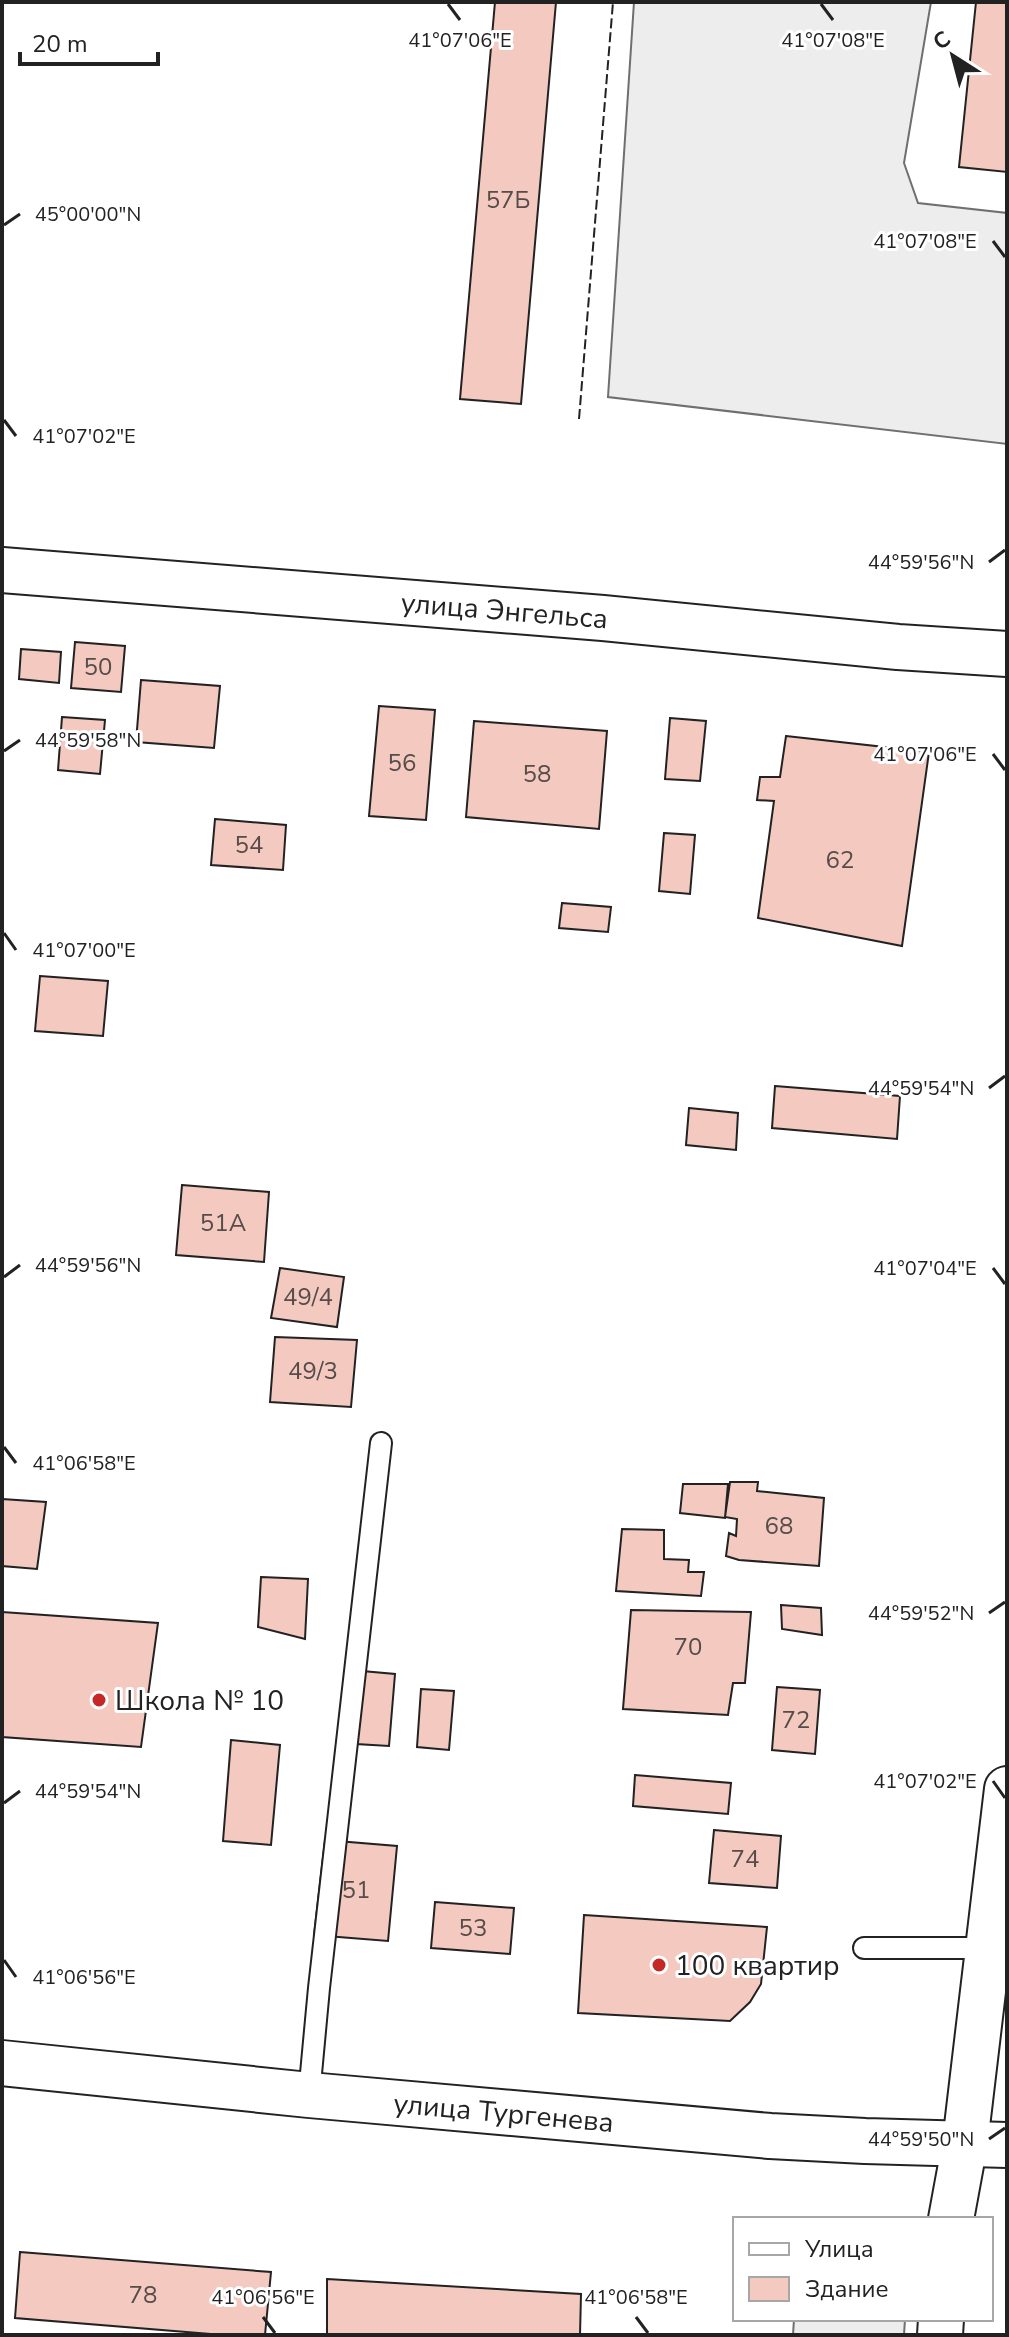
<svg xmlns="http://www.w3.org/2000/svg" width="1009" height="2337" font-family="'Nunito Sans',sans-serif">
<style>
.parking{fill:#ededed;stroke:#6f6f6f;stroke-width:2}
.building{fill:#f3c9c0;stroke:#222;stroke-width:2}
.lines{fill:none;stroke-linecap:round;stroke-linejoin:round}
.lane-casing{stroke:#222;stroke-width:24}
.secondary-casing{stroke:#222;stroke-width:48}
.primary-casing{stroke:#222;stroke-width:48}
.lane{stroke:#fff;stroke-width:20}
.secondary{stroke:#fff;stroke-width:44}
.primary{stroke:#fff;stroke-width:44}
.fence{stroke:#222;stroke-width:2;stroke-dasharray:10 4;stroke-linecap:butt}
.ticks{fill:none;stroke:#222;stroke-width:3}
.poi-dot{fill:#c62828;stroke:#fff;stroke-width:3}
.labels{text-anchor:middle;stroke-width:6;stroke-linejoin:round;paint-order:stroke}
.number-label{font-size:24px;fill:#564c4a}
.street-label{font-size:28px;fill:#222;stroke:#fff}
.poi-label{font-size:28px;fill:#222;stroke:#fff;text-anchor:start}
.ticks-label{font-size:20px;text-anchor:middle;fill:#222;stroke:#fff;stroke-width:6;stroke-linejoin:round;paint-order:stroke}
</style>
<rect width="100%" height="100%" fill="#fff"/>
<!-- parking -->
<path class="parking" d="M634,2H931L904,163L918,203L1007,213V444L608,397Z
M794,2319H905L904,2335H793Z"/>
<!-- building -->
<path class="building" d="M495,2H556L521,404L460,399Z
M976,2H1007V172L959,167Z
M75,642L125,646L121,692L71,688Z
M21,649L61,652L59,683L19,679Z
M141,680L220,686L214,748L136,742Z
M379,706L435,710L426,820L369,816Z
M62,717L105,720L100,774L58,770Z
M670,718L706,721L700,781L665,779Z
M474,721L607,731L599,829L466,817Z
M786,736L929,752L902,946L758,918L774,801L757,800L760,777H780Z
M215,819L286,825L283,870L211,865Z
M664,833L695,835L690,894L659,891Z
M562,903L611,907L608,932L559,928Z
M40,976L108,981L103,1036L35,1031Z
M775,1086L900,1096L897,1139L772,1128Z
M689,1108L738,1113L736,1150L686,1145Z
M182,1185L269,1192L264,1262L176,1255Z
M280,1268L344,1277L337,1327L271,1318Z
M275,1337L357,1340L351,1407L270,1402Z
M730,1482H758L757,1491L824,1498L819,1566L739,1560L726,1556L729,1533L736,1536L737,1519L725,1517Z
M683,1484H728L725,1518L680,1513Z
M2,1499L46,1502L37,1569L2,1566Z
M622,1529L664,1530V1559L689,1560L688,1572H704L701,1596L616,1591Z
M261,1577L308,1579L305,1639L258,1627Z
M781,1605L821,1608L822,1635L782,1629Z
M631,1610L751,1612L745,1683H733L728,1715L623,1709Z
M2,1612L158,1623L141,1747L2,1737Z
M362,1671L395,1674L389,1746L356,1744Z
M777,1687L820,1690L815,1754L772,1750Z
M421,1689L454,1691L449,1750L417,1747Z
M231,1740L280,1745L271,1845L223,1841Z
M635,1775L731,1783L728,1814L633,1806Z
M714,1830L781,1836L777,1888L709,1883Z
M325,1840L397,1846L388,1941L314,1935Z
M435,1902L514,1908L510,1954L431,1948Z
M584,1915L767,1927L761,1984L750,2002L730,2021L578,2013Z
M20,2252L271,2272L265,2335H223L15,2318Z
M327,2279L581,2294L580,2335H327Z"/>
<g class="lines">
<!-- lane casing -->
<g class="lane-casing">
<path id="lane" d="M864,1948H989
M309,2095L319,1988L381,1443"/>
</g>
<!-- secondary casing -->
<g class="secondary-casing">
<g id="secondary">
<path id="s1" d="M2,570L603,618L898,647L1007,654"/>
<path d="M951,2219L965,2143L1007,1789"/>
<path d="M940,2335L941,2319"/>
</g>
</g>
<!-- primary casing -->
<g class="primary-casing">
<g id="primary">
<path id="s2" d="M2,2063L309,2095L770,2136L865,2141L1007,2145"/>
</g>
</g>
<!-- lane -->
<use href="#lane" class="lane"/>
<!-- secondary -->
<use href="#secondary" class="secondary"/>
<!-- primary -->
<use href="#primary" class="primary"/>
<!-- fence -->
<path class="fence" d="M579,419L613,2"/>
</g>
<!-- ticks -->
<path class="ticks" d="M448,4L460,20M821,4L833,20M4,225L20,214M993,241L1005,257M4,420L16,436M989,562L1005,550M4,751L20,740M993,754L1005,770M4,933L16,950M989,1088L1005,1076M993,1268L1005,1284M4,1277L20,1265M4,1447L16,1463M989,1613L1005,1602M993,1781L1005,1798M4,1803L20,1791M4,1960L16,1977M989,2139L1005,2128M263,2317L275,2333M636,2317L648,2333"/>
<!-- markers -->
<g class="poi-dot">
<circle cx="99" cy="1700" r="8"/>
<circle cx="659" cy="1965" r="8"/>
</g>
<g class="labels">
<!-- number labels -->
<g class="number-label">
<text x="508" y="208">57Б</text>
<text x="98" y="675">50</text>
<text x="402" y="771">56</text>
<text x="537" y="782">58</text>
<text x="249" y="853">54</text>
<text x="840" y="868">62</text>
<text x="223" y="1231">51А</text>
<text x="308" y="1305">49/4</text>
<text x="313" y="1379">49/3</text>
<text x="779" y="1534">68</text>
<text x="688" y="1655">70</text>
<text x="796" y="1728">72</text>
<text x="745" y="1867">74</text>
<text x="356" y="1898">51</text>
<text x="473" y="1936">53</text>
<text x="143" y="2303">78</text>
</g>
<!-- street labels -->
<g class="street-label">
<text dy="10" stroke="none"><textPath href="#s1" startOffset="504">улица Энгельса</textPath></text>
<text dy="10" stroke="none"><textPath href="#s2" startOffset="504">улица Тургенева</textPath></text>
</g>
<!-- poi labels -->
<g class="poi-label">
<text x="115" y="1710">Школа № 10</text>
<text x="675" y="1975">100 квартир</text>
</g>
</g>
<g class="ticks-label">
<text x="460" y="47">41°07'06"E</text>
<text x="833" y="47">41°07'08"E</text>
<text x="88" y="221">45°00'00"N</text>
<text x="925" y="248">41°07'08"E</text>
<text x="84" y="443">41°07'02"E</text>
<text x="921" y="569">44°59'56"N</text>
<text x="88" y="747">44°59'58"N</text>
<text x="925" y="761">41°07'06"E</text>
<text x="84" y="957">41°07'00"E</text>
<text x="921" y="1095">44°59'54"N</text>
<text x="88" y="1272">44°59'56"N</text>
<text x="925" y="1275">41°07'04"E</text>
<text x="84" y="1470">41°06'58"E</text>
<text x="921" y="1620">44°59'52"N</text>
<text x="925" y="1788">41°07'02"E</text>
<text x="88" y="1798">44°59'54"N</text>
<text x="84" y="1984">41°06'56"E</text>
<text x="921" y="2146">44°59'50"N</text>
<text x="263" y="2304">41°06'56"E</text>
<text x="636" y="2304">41°06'58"E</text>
</g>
<!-- border -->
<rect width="1009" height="2337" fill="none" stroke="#222222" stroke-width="8"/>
<!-- legend -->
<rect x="733" y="2217" width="260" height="104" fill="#ffffff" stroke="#a7a7a7" stroke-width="2"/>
<rect x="749" y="2243" width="40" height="12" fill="#ffffff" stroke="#a7a7a7" stroke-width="2"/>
<text x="805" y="2257" font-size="24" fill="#222222">Улица</text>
<rect x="749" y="2277" width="40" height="24" fill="#f3c9c0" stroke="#a7a7a7" stroke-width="2"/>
<text x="805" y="2297" font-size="24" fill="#222222">Здание</text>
<!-- north arrow -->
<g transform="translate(953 56) rotate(324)" stroke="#ffffff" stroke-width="6" paint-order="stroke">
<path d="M0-6L14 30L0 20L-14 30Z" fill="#222222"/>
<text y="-12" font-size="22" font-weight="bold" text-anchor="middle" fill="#222222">С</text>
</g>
<!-- scale -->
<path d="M20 52v12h138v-12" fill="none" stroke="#222222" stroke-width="4"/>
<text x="32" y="52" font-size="24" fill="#222222" stroke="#ffffff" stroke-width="6" paint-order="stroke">20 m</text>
</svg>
